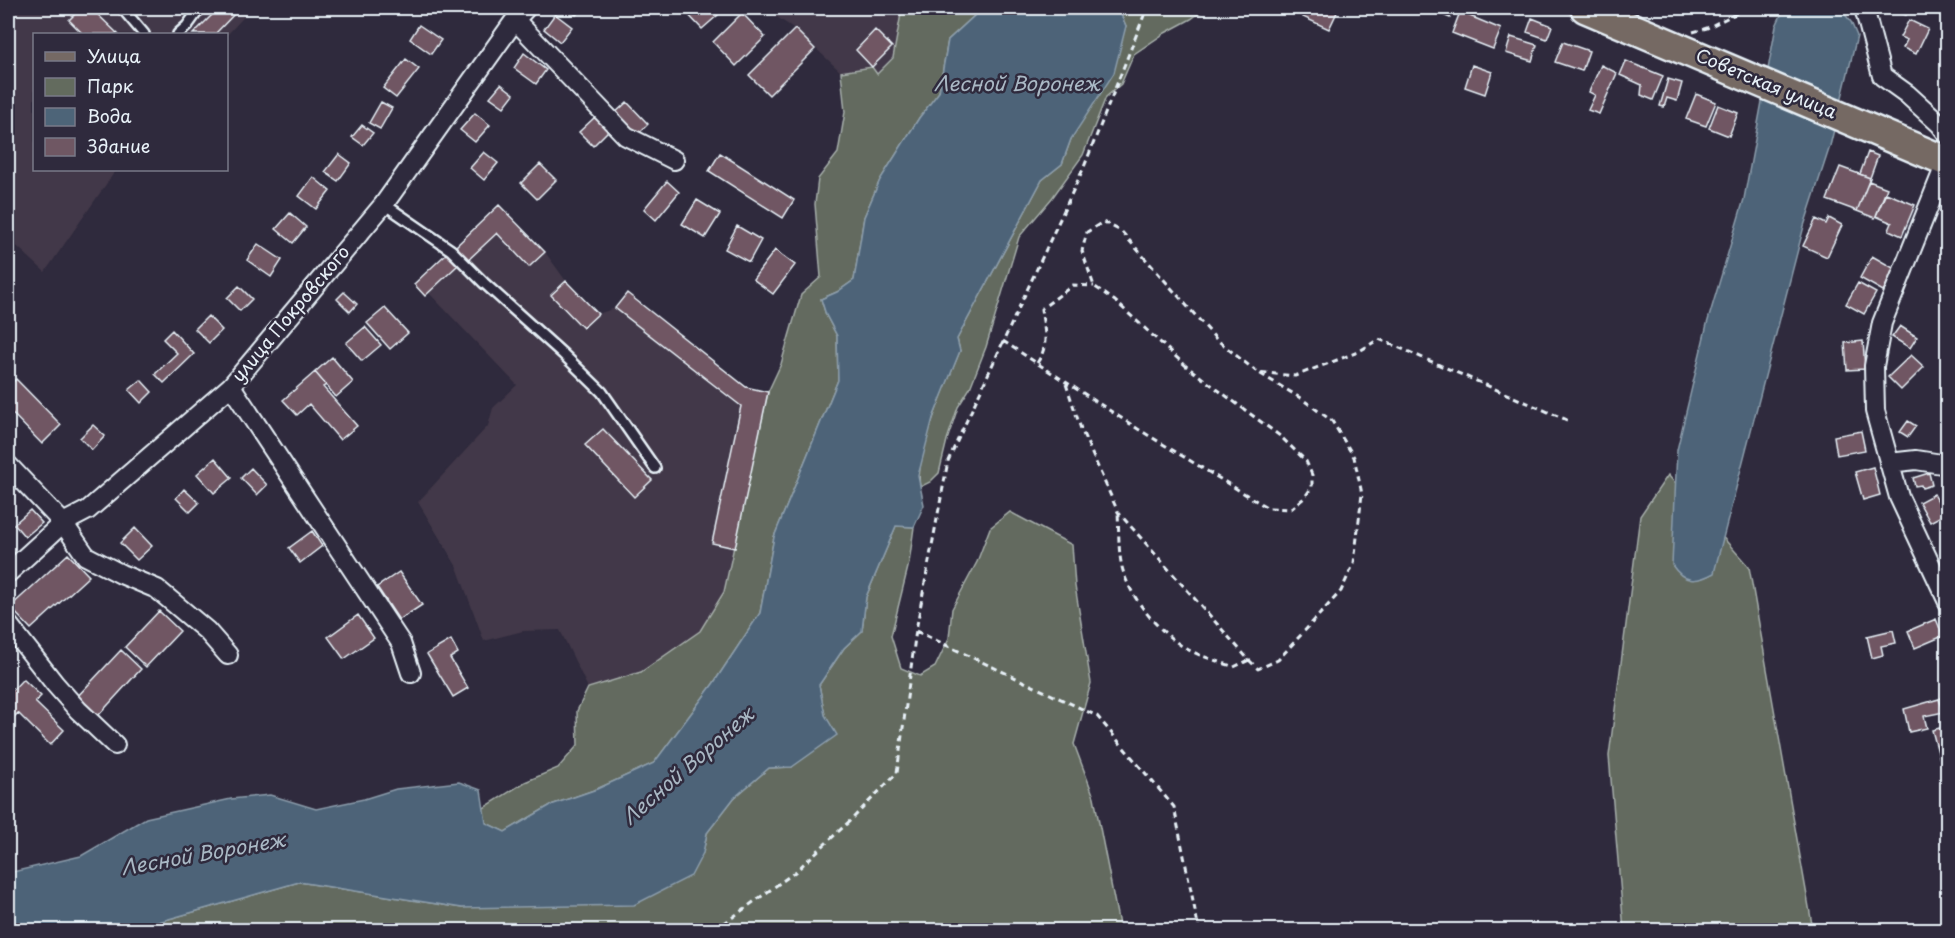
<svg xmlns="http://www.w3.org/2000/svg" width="1955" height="938" font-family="'Playpen Sans',sans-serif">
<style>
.built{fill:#423848}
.green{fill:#636b5e;stroke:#a6aeab;stroke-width:1.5}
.water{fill:#4d6478;stroke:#8b9cab;stroke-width:1.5}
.building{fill:#6f5763;stroke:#e8f1f8;stroke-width:1.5}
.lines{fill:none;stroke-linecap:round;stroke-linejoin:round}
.lane-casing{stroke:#e8f1f8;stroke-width:14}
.street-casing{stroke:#e8f1f8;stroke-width:22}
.primary-casing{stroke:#e8f1f8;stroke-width:33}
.path{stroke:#e8f1f8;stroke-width:3;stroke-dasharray:6 4.5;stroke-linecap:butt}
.lane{stroke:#2f2a3d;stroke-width:9}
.street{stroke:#2f2a3d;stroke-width:18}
.primary{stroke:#756964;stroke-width:28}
.labels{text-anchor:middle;stroke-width:5;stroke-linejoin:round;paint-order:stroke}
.street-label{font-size:18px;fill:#e8f1f8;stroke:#2f2a3d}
.water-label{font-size:20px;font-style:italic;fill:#aab9c5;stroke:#2f2a3d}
</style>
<rect width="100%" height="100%" fill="#2f2a3d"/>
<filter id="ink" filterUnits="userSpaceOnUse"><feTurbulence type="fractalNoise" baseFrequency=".0167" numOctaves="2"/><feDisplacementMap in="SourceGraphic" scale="12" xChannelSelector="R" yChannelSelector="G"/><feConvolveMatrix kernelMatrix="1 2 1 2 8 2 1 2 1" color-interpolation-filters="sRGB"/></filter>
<g filter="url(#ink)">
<!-- built -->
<path class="built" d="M8,8H252L227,35L34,34V170H116L45,272L8,238Z
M763,8H902L893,57L876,74L872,67L841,72L795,29Z
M499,205L545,252L566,281L598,314L615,308L627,293L746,387L768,392L724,592L700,631L641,672L588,688L560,630L523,631L484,641L457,567L418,502L488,426L493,408L517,385L429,293L425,296L414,284Z"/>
<!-- green -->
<path class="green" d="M902,8H977L974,16L948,40L939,92L919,118L880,180L864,217L854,280L837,292L821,299L826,315L837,336L838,380L774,537L760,613L713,684L654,763L597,789L551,805L505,832L486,823L482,809L525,782L558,768L578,745L577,711L588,688L641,672L700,631L724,592L768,392L781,364L801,295L821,277L815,204L818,179L838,153L845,112L841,72L872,67L877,74L893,58Z
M1118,8H1206L1191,19L1165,33L1134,54L1121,84L1106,97L1083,155L1052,198L1019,237L986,347L970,388L958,407L947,440L939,473L930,482L920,487C914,455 947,383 960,351L957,339L1042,180L1062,164L1071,139L1126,26Z
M1668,475L1749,567L1813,930H1624L1609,756L1640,516Z
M1010,512L1072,545L1075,586L1091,683L1074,744L1094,797L1120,930H130L299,882L462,908L703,853L707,833L734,798L769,768L792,767L825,715L819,685L844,648L862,631L866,597L896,526L914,527L909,563L891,636L901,668L920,676L935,667L949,638L952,609L977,562L990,528Z"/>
<!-- water -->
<path class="water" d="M977,8H1118L1126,26L1114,73L1071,139L1062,164L1042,180L957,339L960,351L933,418L918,476L924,505L914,527L896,526L866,597L862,631L844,648L819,685L825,715L837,735L792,767L769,768L734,798L707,833L703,853L691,876L634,905L462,908L299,882L130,930H8V873L81,856L146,818L231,799L270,795L316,809L364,799L396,789L459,782L481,790L486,823L505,832L551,805L597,789L654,763L713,684L760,613L774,537L838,380L837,336L826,315L821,299L837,292L854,280L864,217L880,180L919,118L939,92L948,40L974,16Z
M1792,8H1840L1851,22L1857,36L1830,146L1804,226L1714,573C1696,583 1684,583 1672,565L1677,450L1707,324L1744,199L1776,26L1782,13Z"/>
<!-- building -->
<path class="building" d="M81,8H91L118,34H83L69,20Z
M219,8H240L215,34H193Z
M568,8H584L576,15Z
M682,8H711L718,15L702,29Z
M1307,8H1339L1329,29L1303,17Z
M1430,8H1454L1450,18L1429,9Z
M1887,8H1909L1906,15Z
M1460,12L1501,29L1493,49L1452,33Z
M742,13L765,37L736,66L713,42Z
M555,14L572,27L560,42L544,29Z
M1532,18L1552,26L1547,39L1527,32Z
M1909,20L1928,29L1916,54L1903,48L1907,40L1900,37Z
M419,25L441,40L431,54L410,39Z
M795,29L815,49L769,95L749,75Z
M875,30L892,47L872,67L856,50Z
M1511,37L1537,45L1532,61L1506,53Z
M1563,42L1589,51L1582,71L1555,62Z
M524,53L546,70L536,84L514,68Z
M406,59L419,69L396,98L383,88Z
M1626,61L1663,76L1653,100L1641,95L1642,85L1620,75Z
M1472,65L1492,72L1485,94L1465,87Z
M1601,65L1617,73L1599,114L1588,110L1595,95L1589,92Z
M1668,79L1682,83L1677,101L1667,98L1664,107L1660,106Z
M501,84L514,94L504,107L490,97Z
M1696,94L1716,102L1706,126L1686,119Z
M381,102L392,108L380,129L369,123Z
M627,102L648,124L636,136L614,114Z
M1718,105L1738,113L1729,136L1709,128Z
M475,113L490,125L475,142L460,130Z
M595,117L608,131L593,146L579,132Z
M362,125L373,133L363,145L352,137Z
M484,152L498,163L484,180L470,168Z
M1868,152L1878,156L1870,178L1860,174Z
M720,153L794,200L783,218L709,171Z
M339,154L351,163L338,181L325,172Z
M540,164L556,180L537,199L521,183Z
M1840,167L1870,178L1857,211L1827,200Z
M313,177L330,191L316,209L299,196Z
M667,181L679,192L656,220L644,209Z
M1869,181L1887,188L1875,218L1857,211Z
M1886,193L1915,205L1902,236L1889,230L1892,223L1876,216Z
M697,200L720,214L705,238L682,224Z
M499,205L545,252L529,267L497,233L467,261L454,248Z
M290,213L306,227L293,243L276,229Z
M1829,218L1842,225L1827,257L1803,246L1816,219L1826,224Z
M737,226L761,240L749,262L725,249Z
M258,244L282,260L271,277L247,260Z
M775,250L795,265L773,294L753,279Z
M447,253L458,265L425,296L414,284Z
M1872,256L1895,269L1883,291L1860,278Z
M566,281L598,314L583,328L551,295Z
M1858,283L1876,293L1864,314L1846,304Z
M239,286L252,299L240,311L227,298Z
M344,292L357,304L350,312L337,299Z
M627,293L746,387L768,392L735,548L712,543L741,406L615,308Z
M385,308L408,333L390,349L367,323Z
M208,316L222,330L209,343L195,329Z
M1900,326L1917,337L1910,348L1892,337Z
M365,327L381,345L362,361L346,343Z
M172,330L194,354L164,383L155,374L177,353L163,339Z
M1863,341L1865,369L1847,370L1845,343Z
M1911,355L1924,367L1901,390L1888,377Z
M332,357L353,382L336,397L315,372Z
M315,372L326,385L323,387L357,426L340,440L309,404L297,415L283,400Z
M16,379L61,425L42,444L8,409V387Z
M141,380L152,392L141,403L129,390Z
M1908,421L1916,426L1908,437L1900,432Z
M93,425L105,436L92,450L80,438Z
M603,429L652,480L634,497L585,445Z
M1861,431L1865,450L1837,455L1834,436Z
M215,458L232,478L214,493L197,474Z
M1873,467L1880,495L1863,500L1855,472Z
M251,468L267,485L257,495L241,478Z
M1929,473L1932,485L1922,488L1921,485L1915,486L1913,478Z
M184,489L199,503L190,512L176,498Z
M1934,494L1945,514L1930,522L1919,502Z
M30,510L42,523L25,537L14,524Z
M135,528L152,546L137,560L120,543Z
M312,531L322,546L300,563L289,548Z
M68,554L89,576L31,629L10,607Z
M399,572L422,605L399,620L377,587Z
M159,611L180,631L146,667L125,647Z
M358,615L374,638L344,659L328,637Z
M1936,619L1943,636L1915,648L1908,631Z
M1893,630L1896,643L1881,646L1883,655L1872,658L1867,636Z
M451,640L458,653L450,658L468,688L453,697L427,654Z
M121,650L141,669L97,717L76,698Z
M23,679L41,696L35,702L64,730L50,745L18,713L11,720L8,717V695Z
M1948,695V720H1947L1939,699Z
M1939,699L1944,712L1924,716L1927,728L1909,732L1904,709Z
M1940,728L1946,747L1948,746V758L1940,760L1932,730Z"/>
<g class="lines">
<!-- lane casing -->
<g class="lane-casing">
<path id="lane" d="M122,8L144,34
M178,34L187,26L200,8
M384,204L451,250L484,283L563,354L602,392L655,468"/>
</g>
<!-- street casing -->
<g class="street-casing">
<path id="street" d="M1864,8L1882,76L1907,94L1940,124L1948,135
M515,20L626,136L674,160
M1948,158L1882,323L1874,366L1875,411L1899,497L1948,602
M231,386L401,643L411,673
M1889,463L1916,460L1948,465
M8,465L63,523L86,556L121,574L157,589L207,631L228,655
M8,573L63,523L88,510L231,386L384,204L515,20L526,8
M8,624L55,684L78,710L115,745"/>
</g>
<!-- primary casing -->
<g class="primary-casing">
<path id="primary" d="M1585,8L1948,162"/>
</g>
<!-- path -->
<path class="path" d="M1693,32L1707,28L1747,8
M1003,341L1138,429L1268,508L1291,509L1304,498L1312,487V475L1306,461L1280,436L1186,366L1115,301L1094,286L1082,251L1087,232L1103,222L1121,231L1217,340L1257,372L1295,376L1358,352L1379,339L1567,420
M1037,363C1050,344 1044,330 1041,309L1073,285L1094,286
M1066,384L1081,429L1118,512L1249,660L1234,667C1218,661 1202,657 1187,649C1160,634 1129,597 1122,567C1118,550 1119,530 1118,512
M916,631L1097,716L1174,807L1199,930
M1249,660L1258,669L1278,660L1341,591L1354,563L1362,494L1354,457L1332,421L1302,399L1259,373
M715,930L795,872L853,818L897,773L916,630L948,461L1084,167L1147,8"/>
<!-- lane -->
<use href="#lane" class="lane"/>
<!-- street -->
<use href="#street" class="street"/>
<!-- primary -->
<use href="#primary" class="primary"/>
</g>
</g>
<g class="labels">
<!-- street labels -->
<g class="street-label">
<text transform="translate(1766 84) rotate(23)" y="6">Советская улица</text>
<text transform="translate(291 314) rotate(-50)" y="6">улица Покровского</text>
</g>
<!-- water labels -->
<g class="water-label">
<text x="1017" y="91">Лесной Воронеж</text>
<text transform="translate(688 766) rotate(-41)" y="7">Лесной Воронеж</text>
<text transform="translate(203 854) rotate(-10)" y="7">Лесной Воронеж</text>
</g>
</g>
<!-- margin -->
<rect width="1955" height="938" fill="none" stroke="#2f2a3d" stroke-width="30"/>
<rect x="15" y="15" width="1925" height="908" fill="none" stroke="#e8f1f8" stroke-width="2" filter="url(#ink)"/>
<!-- legend -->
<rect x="33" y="33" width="195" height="138" fill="#2f2a3d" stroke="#797a88" stroke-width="1.5"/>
<rect x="45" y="52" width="30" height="9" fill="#756964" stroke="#797a88" stroke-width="1.5"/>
<text x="87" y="63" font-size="18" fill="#e8f1f8">Улица</text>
<rect x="45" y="78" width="30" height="18" fill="#636b5e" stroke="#797a88" stroke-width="1.5"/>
<text x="87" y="93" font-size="18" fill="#e8f1f8">Парк</text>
<rect x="45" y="108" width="30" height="18" fill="#4d6478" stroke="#797a88" stroke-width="1.5"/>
<text x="87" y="123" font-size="18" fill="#e8f1f8">Вода</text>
<rect x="45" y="138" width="30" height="18" fill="#6f5763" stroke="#797a88" stroke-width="1.5"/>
<text x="87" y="153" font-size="18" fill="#e8f1f8">Здание</text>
</svg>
